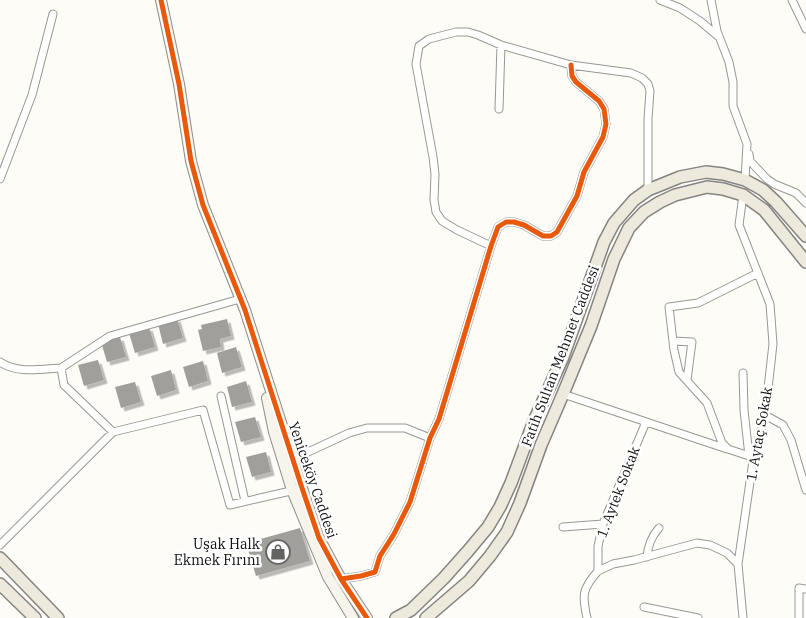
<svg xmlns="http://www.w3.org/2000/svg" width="806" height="618" font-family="'IBM Plex Serif',serif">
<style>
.building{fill:#a19f9c;filter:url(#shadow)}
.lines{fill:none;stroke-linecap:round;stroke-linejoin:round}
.street-casing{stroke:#979795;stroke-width:9}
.secondary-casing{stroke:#8e8d8b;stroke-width:12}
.primary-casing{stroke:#858482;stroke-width:14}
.street{stroke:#fffffe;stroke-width:7}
.secondary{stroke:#f6f4eb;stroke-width:10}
.primary{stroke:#ede9dc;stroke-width:11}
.cycleway-casing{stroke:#fff;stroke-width:8}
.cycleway{stroke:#e8590c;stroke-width:5}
.labels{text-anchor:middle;stroke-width:5;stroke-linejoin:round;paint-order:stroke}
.street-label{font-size:14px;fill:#111;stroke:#fff}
.poi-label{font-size:14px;fill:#111;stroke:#fff;text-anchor:end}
</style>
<defs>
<filter id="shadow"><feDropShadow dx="3.5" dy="3.5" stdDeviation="0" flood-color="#0004"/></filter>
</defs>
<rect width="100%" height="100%" fill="#fdfcf7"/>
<!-- building -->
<path class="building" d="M177,318L183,338L163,344L158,324Z
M227,319L231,336L220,339L221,347L203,351L198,330L202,329L201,325Z
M149,327L155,347L135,353L129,333Z
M120,337L126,357L107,362L101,342Z
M236,347L242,367L222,373L217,353Z
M98,360L104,380L84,386L78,365Z
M203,361L208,381L189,387L183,367Z
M171,370L176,390L157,396L151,376Z
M246,381L252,402L232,407L227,387Z
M135,382L141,402L121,408L115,387Z
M255,417L261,437L241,442L235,422Z
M266,452L271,472L252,477L246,457Z
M300,528L310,561L256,576L246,543Z"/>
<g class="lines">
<!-- street casing -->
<g class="street-casing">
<path id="street" d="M660,0L680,8L700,21L719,37
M711,0L717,31L729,62L733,82V106L747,144L745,180
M792,0L806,29
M499,109L501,45
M749,154L750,161L767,179L774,184L796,193L806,203
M0,179L32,95L53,14
M743,195L739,225L770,304L773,344L765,415L753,461L738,564L743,618
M491,246L457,230L442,221L436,212L434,200L435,174L433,157L416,64L419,46L429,39L456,32H468L478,35L501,45L571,65L631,73L642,78L648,84L650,91L648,119V190
M673,341L692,342L687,380
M0,362C18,374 41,369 61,368
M743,373L744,410L749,456
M563,394L727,449
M221,396L245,501
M765,415L783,425L791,440L806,490
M113,432L64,385L61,368L110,336L240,299
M293,459L349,433L367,428H405L430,438
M753,461L749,456L728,449L722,443L707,403L679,372L674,350L669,307L698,303L758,273
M563,527L603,524
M0,545L113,432L203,410L230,505L295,490
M647,557C648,545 651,537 659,528
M598,571L613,564L634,560L697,543L710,545L727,553L738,564
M341,579L361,576L375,572L380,556L394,534L410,502L430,438L439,419L491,246L498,227L506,222H514L524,225L543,236H551L557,232L577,196L584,172L603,137L606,124L604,109L599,101L576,82L572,76L571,65
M644,607L698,618
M587,618C582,595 582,589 598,571V546L603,524L646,422
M799,618V588L806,589"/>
</g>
<!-- secondary casing -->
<g class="secondary-casing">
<path id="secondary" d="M161,0L179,84L191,161L203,205L245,310L302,488L319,538L341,579L367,618
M267,398L274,432L292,490L328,577L353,618"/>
</g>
<!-- primary casing -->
<g class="primary-casing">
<path id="primary" d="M0,558L58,618
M0,584L35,618
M396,618L411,610L444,578L468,551L488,527L500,507L511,483L534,421L563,357L604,242L614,223L634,200L648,190L680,177L706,172L723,174L745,180L763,190L776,202L806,236
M426,618L469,581L490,556L507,532L520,503L541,445L563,394L591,326L614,259L629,228L644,212L660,202L675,195L707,187L723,189L743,195L764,210L806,262"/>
</g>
<!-- street -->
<use href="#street" class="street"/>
<!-- secondary -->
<use href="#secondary" class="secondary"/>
<!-- primary -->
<use href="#primary" class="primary"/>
<!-- cycleway casing -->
<g class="cycleway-casing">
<path id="cycleway" d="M161,0L179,84L191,161L203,205L245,310L302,488L319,538L341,579L367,618
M341,579L361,576L375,572L380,556L394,534L410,502L430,438L439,419L491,246L498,227L506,222H514L524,225L543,236H551L557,232L577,196L584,172L603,137L606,124L604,109L599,101L576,82L572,76L571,65"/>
</g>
<!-- cycleway -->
<use href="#cycleway" class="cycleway"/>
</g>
<!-- icons -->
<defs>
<g id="shop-ring" transform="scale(1.25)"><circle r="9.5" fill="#fff" stroke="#646362" stroke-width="1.5"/><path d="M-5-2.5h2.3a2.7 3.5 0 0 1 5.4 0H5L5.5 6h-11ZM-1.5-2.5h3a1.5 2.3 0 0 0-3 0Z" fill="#646362"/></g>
</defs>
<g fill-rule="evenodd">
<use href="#shop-ring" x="278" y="552"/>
</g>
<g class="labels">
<!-- street labels -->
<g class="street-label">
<text transform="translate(560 356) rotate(-69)" y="5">Fatih Sultan Mehmet Caddesi</text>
<text transform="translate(759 434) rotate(-80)" y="5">1. Aytaç Sokak</text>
<text transform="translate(313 480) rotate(71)" y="5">Yeniceköy Caddesi</text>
<text transform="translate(618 492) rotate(-69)" y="5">1. Aytek Sokak</text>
</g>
<!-- poi labels -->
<g class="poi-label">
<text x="260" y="549">Uşak Halk<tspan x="260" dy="16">Ekmek Fırını</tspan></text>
</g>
</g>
</svg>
